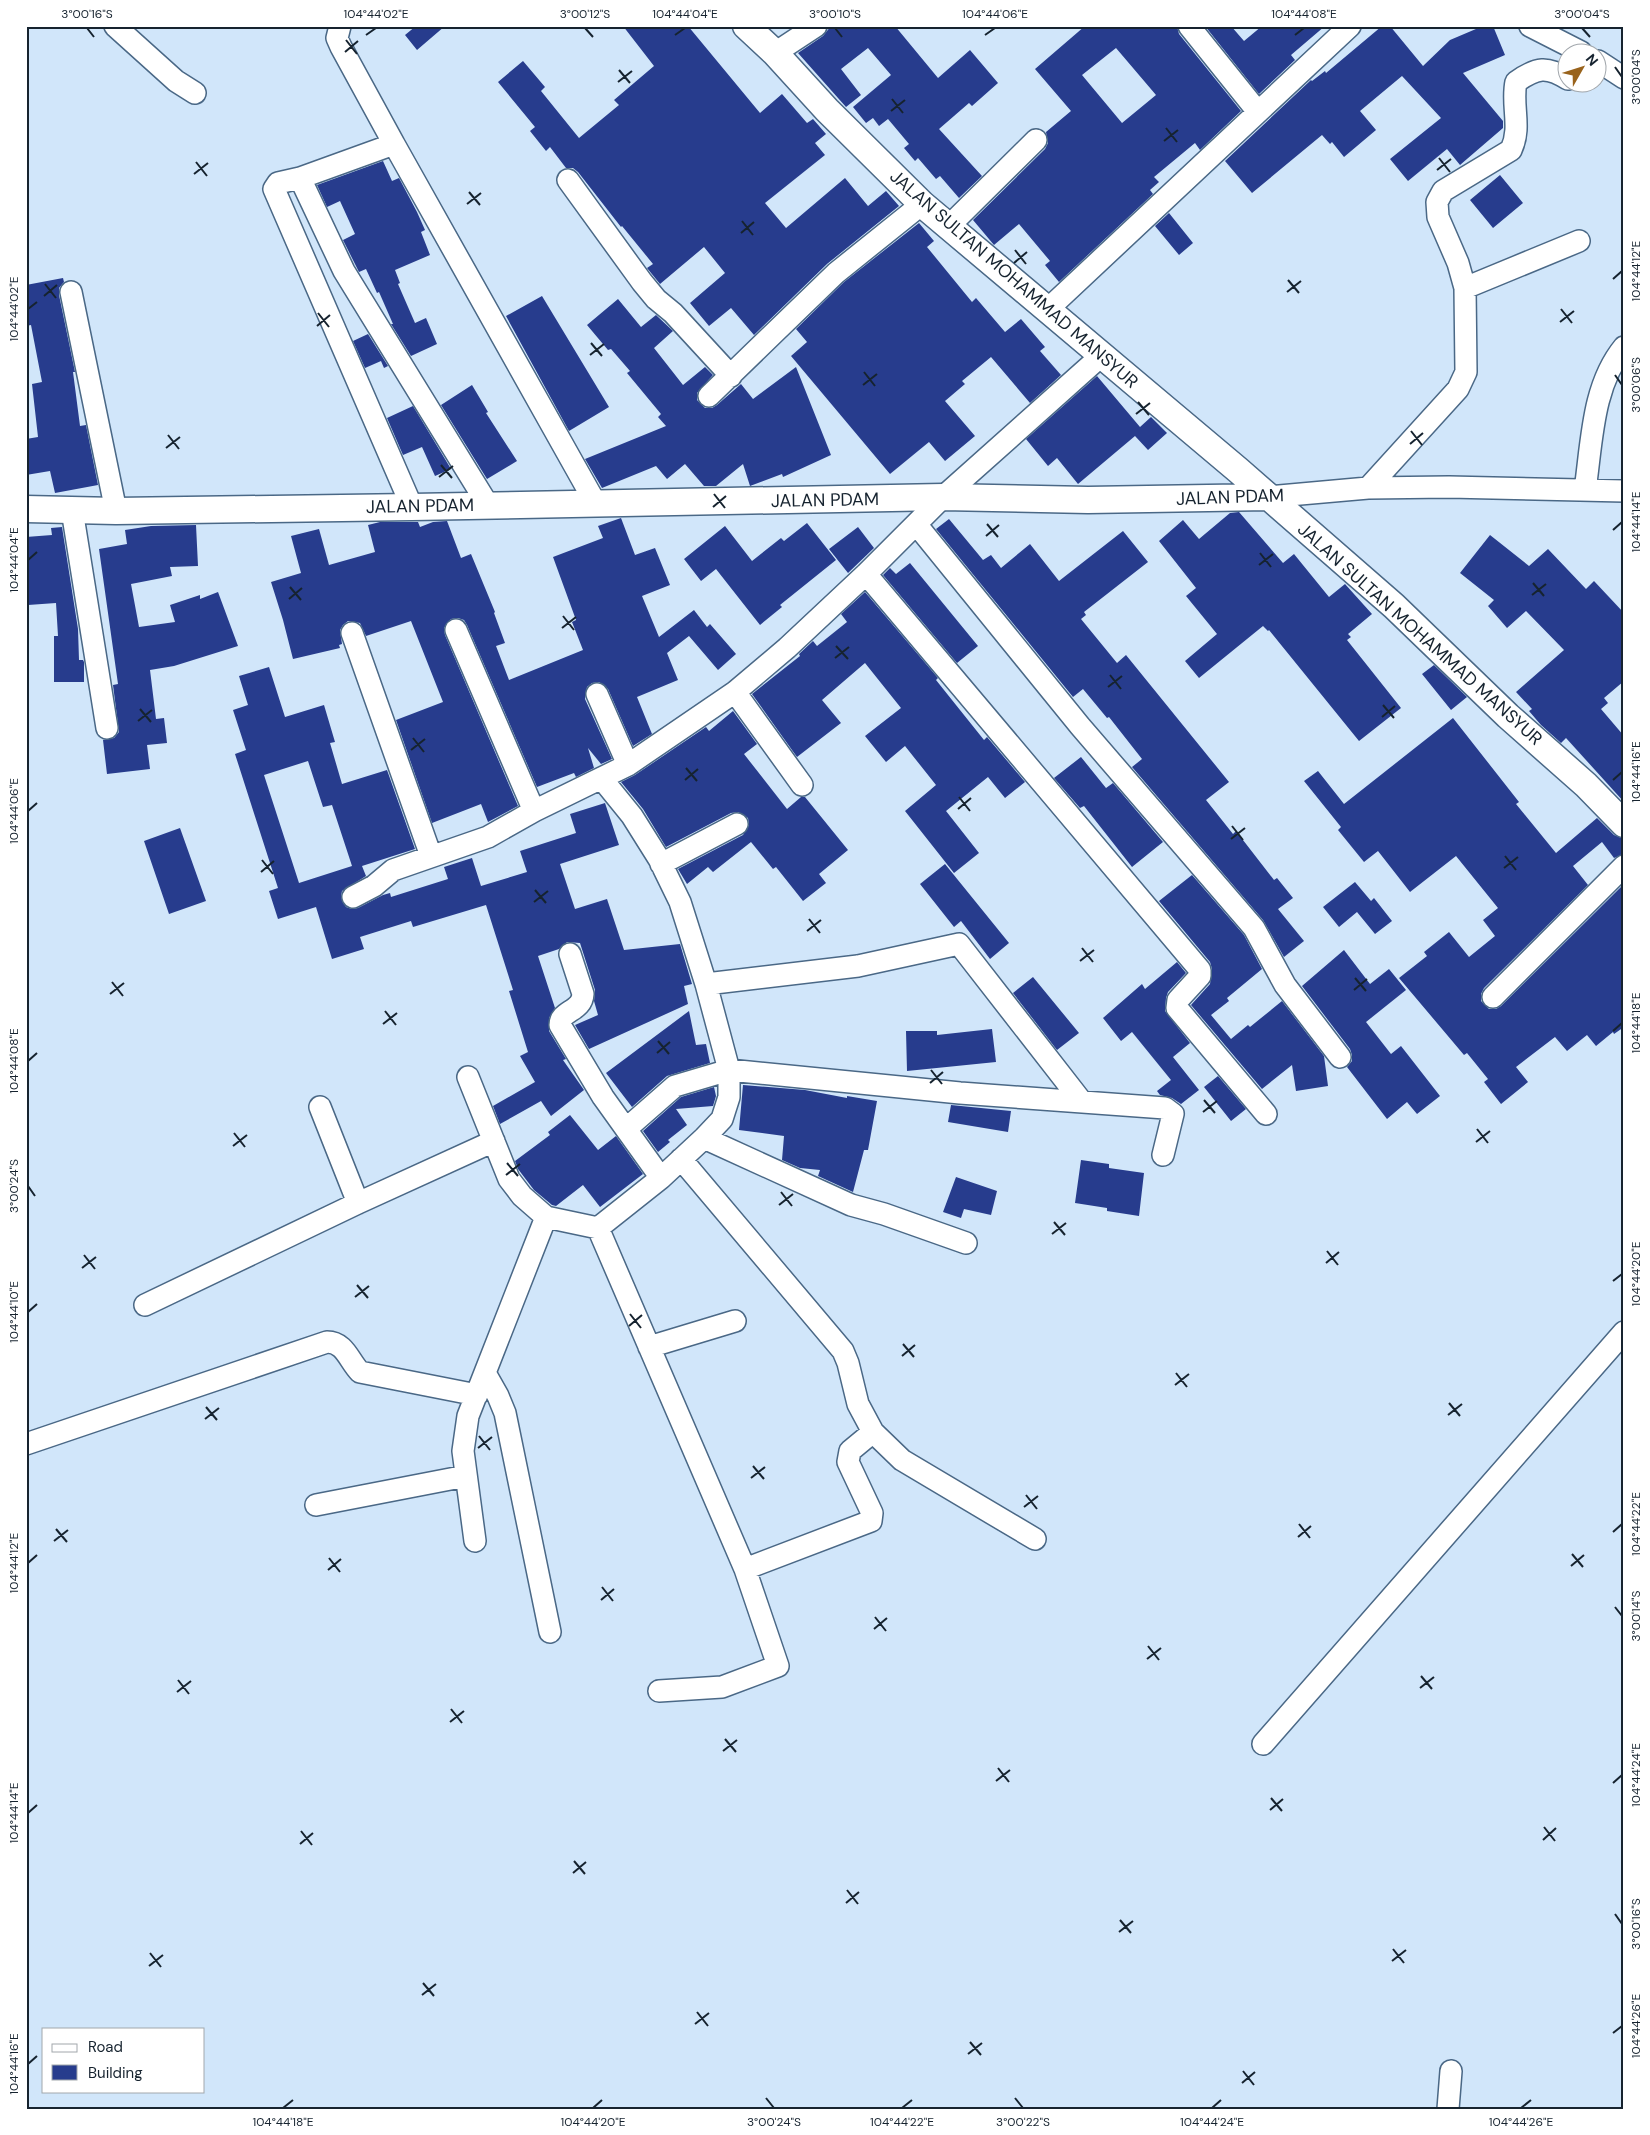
<svg xmlns="http://www.w3.org/2000/svg" width="1650" height="2135" font-family="'DM Sans',sans-serif">
<style>
.building{fill:#273c8d;fill-rule:evenodd}
.lines{fill:none;stroke-linecap:round;stroke-linejoin:round}
.minor-casing{stroke:#4a6886;stroke-width:24}
.tertiary-casing{stroke:#4a6886;stroke-width:29}
.minor{stroke:#fff;stroke-width:21}
.tertiary{stroke:#fff;stroke-width:26}
.ticks{fill:none;stroke:#16232f;stroke-width:2}
.labels{text-anchor:middle;stroke-width:5;stroke-linejoin:round;paint-order:stroke}
.street-label{font-size:18px;fill:#16232f;stroke:#fff}
.neatline{fill:none;stroke:#16232f;stroke-width:2}
.ticks-label{font-size:12px;text-anchor:middle;fill:#16232f}
</style>
<rect width="100%" height="100%" fill="#d1e6fa"/>
<!-- building -->
<path class="building" d="M416,26H445L417,50L405,35Z
M623,26H688L760,113L782,94L807,123L813,119L826,134L815,143L825,155L765,203L786,228L845,178L868,206L886,191L899,206L827,264L754,335L731,308L709,326L690,303L725,273L704,247L660,284L647,268L653,264L622,226L621,227L578,172L573,168H566L550,147L546,151L530,131L535,127L498,82L523,61L545,87L541,91L579,138L619,105L614,100L654,66Z
M831,26H895L938,78L970,50L998,83L972,106L969,103L939,129L982,176L959,198L940,176L936,179L918,158L915,161L904,148L909,144L888,119L879,126L873,118L866,123L853,107L891,75L868,48L841,69L861,95L846,107L798,53L823,36Z
M1085,26H1177L1179,34L1241,111L1200,150L1195,143L1154,177L1159,182L1150,190L1153,194L1059,282L1045,265L1050,261L1019,224L994,245L973,220L1045,149L1048,143L1046,132L1071,111L1035,69ZM1116,48L1156,95L1122,123L1082,75Z
M1205,26H1231L1244,41L1262,26H1325L1291,55L1295,60L1259,94Z
M1382,26H1390L1423,66L1450,40L1483,26H1493L1505,55L1463,73L1503,121V128L1460,165L1447,149L1408,181L1390,159L1441,118L1402,76L1360,111L1376,130L1344,157L1332,142L1330,144L1322,135L1252,193L1225,161L1311,80L1312,81L1325,71L1326,73Z
M383,161L392,181L399,178L417,212L425,230L421,232L430,255L395,270L400,283L398,284L415,323L426,318L437,344L411,356L391,324H393L379,292L377,293L366,269L359,272L343,240L355,234L340,201L327,207L317,185Z
M1500,175L1523,203L1493,228L1470,200Z
M1169,213L1193,243L1179,255L1155,226Z
M919,223L934,241L927,247L972,302L976,298L1005,332L1021,319L1045,347L1040,351L1061,375L1030,403L991,357L962,381L965,384L945,401L975,436L945,461L929,442L890,474L791,356L807,342L796,329L844,282Z
M63,278L64,282L59,288V295L75,372H73L80,426L86,425L98,485L55,493L50,471L26,475V439L38,437L32,384L42,382L31,325L26,326V285Z
M542,296L609,407L569,431L506,316Z
M618,299L641,327L656,315L673,331L654,348L683,385L705,367L713,375L697,393V400L705,408H712L717,405L741,384L753,399L796,367L831,455L783,477L782,474L750,486L743,464L716,486H704L685,464L667,479L656,466L602,488L585,459L666,426L658,417L661,414L627,373L630,371L611,349L608,350L587,325Z
M368,334L388,366L384,368L381,361L365,368L353,341Z
M1097,376L1140,427L1151,417L1167,433L1148,450L1135,436L1078,484L1057,458L1048,466L1026,439Z
M472,385L488,412L486,413L517,461L487,479L441,405Z
M413,406L451,469L435,476L422,447L403,455L387,418Z
M1239,512L1283,563L1294,554L1329,597L1345,584L1372,614L1348,634L1351,637L1347,640L1401,708L1359,741L1269,630L1268,631L1263,626L1199,678L1185,661L1217,634L1186,596L1196,588L1159,541L1183,520L1199,539L1230,513Z
M621,518L635,555L655,548L670,585L642,596L659,637L694,610L707,627L710,624L736,654L718,670L689,636L667,653L678,680L637,697L652,734L633,746L608,689L599,682L592,683L587,687L585,699L612,759L601,764L588,748L594,768L576,777L574,773L537,787L467,625L464,620L458,618L451,619L444,628L445,635L518,806L488,822L481,804L432,823L396,720L443,702L411,621L366,636L360,623L348,621L343,625L340,630L342,644L339,645L340,648L293,659L283,620L271,582L301,573L291,536L319,529L329,565L375,552L368,525L380,522H418L420,527L433,522L447,521L461,558L471,554L495,612L494,613L505,643L496,646L509,680L583,650L572,622L576,620L553,557L603,538L598,526Z
M949,519L983,560L991,555L1001,568L1030,544L1059,581L1123,531L1148,562L1084,612L1086,615L1081,619L1117,663L1126,655L1229,782L1206,800L1233,834L1236,831L1274,880L1277,878L1293,898L1278,909L1304,941L1284,957L1263,920L1132,767L1142,759L1109,717L1107,718L1083,689L1073,697L936,529Z
M807,523L836,560L780,605L782,607L760,625L716,569L701,581L684,559L725,526L752,561L781,538L784,541Z
M196,525L198,566L170,567L172,576L131,584L139,627L175,622L170,605L200,595V599L218,592L238,646L174,666L150,670L156,719L164,718L167,743L147,745L150,769L107,774L103,740L114,738L119,732L113,685L118,684L99,549L127,544L125,530L151,526Z
M62,527L78,629L79,660H83L84,662V682H54V636H58L56,603L28,605L26,537L52,535L51,528Z
M858,527L874,548L848,573L829,549Z
M1490,535L1529,566L1548,549L1586,589L1594,581L1624,613V681L1604,698L1608,703L1601,709L1624,736V802L1566,738L1561,743L1541,725L1529,711L1532,709L1516,692L1564,650L1526,611L1507,628L1488,606L1494,600L1460,573Z
M910,563L978,646L957,663L883,575L890,568L896,574Z
M865,592L938,678L936,680L984,740L987,737L1025,782L1005,798L988,777L946,811L979,853L954,873L905,811L936,785L905,746L886,762L865,736L901,708L865,663L822,700L841,723L797,757L752,694L800,656L799,654L813,641L817,646L847,622L841,614Z
M1434,665L1467,697L1451,710L1422,674Z
M269,667L285,717L324,705L335,742L330,743L342,784L387,770L415,849L362,866L366,876L342,891L341,897L346,907L352,909L358,908L383,895L390,893L391,897L448,879L444,867L472,858L481,886L527,872L520,851L576,833L570,814L605,803L619,845L560,864L575,909L607,899L624,950L680,944L692,984L684,986L688,1004L589,1049L575,1025L598,1015L594,1001L595,990L580,943L567,942L559,949L538,956L555,1008L549,1018V1031L566,1059L563,1060L584,1090L551,1116L541,1101L500,1124L493,1106L535,1082L520,1056L528,1052L509,991L513,990L486,905L413,927L411,921L360,937L364,949L332,959L316,907L278,919L269,891L278,888L235,754L246,750L233,710L248,705L239,676ZM308,761L323,807L332,805L352,866L299,883L264,775Z
M733,711L757,744L744,754L787,809L801,797H805L848,850L819,874L826,883L803,901L776,867L773,869L751,842L713,872L708,867L687,884L678,869L743,835L749,825L748,818L738,812L731,813L666,847L643,809L621,782L635,775L706,727L709,731Z
M1453,718L1519,802L1516,804L1556,853L1597,818L1614,835L1624,839V854L1614,858L1602,842L1573,866L1588,885L1484,988L1481,994V1001L1489,1009H1496L1501,1006L1624,884V1027L1614,1034L1613,1032L1596,1046L1587,1035L1567,1051L1555,1037L1516,1067L1528,1082L1501,1104L1484,1082L1488,1079L1467,1053L1464,1055L1399,978L1427,956L1424,952L1449,932L1469,957L1495,936L1483,920L1498,908L1456,856L1410,892L1378,851L1364,862L1338,830L1341,827L1304,781L1318,771L1344,804Z
M1081,757L1106,788L1113,783L1163,842L1132,867L1084,806L1080,808L1054,778Z
M180,828L206,901L169,914L144,841Z
M945,864L1009,943L990,959L961,921L954,927L920,884Z
M1192,875L1244,935L1262,969L1227,998L1229,1001L1211,1015L1231,1039L1248,1025L1250,1027L1282,1001L1324,1056L1328,1086L1296,1091L1292,1065L1262,1089L1191,1005L1210,984L1212,969L1210,962L1159,901Z
M1355,882L1371,901L1374,898L1392,921L1375,934L1357,912L1339,927L1323,907Z
M1344,950L1370,984L1389,969L1406,990L1366,1022L1391,1054L1401,1046L1440,1096L1417,1114L1407,1102L1387,1119L1347,1067L1352,1061V1055L1350,1049L1302,986Z
M1177,962L1186,973L1168,992L1166,998L1165,1011L1190,1043L1173,1057L1199,1090L1181,1104L1172,1098L1160,1095L1157,1091L1171,1080L1132,1032L1121,1041L1103,1018L1142,984L1145,989Z
M1033,977L1079,1033L1057,1050L1013,993Z
M689,1011L696,1045L706,1044L710,1063L667,1076L632,1107L606,1073Z
M992,1029L996,1062L907,1071L906,1031H937V1035Z
M1218,1076L1246,1109L1231,1121L1204,1087Z
M743,1085L805,1090L847,1098V1096L877,1101L868,1150H864L853,1192L818,1176L820,1170L800,1168L782,1160L784,1136L739,1130Z
M714,1087L716,1096L713,1106L676,1109L687,1125L668,1140L670,1142L658,1152L643,1131L681,1097Z
M951,1105L1011,1111L1008,1132L948,1122Z
M570,1115L598,1150L616,1136L643,1174L600,1207L583,1185L556,1206L552,1205L534,1190L518,1169L515,1161L550,1135L548,1132Z
M1081,1160L1109,1164V1168L1144,1173L1139,1216L1107,1211V1208L1075,1203Z
M956,1177L997,1191L991,1215L964,1209L961,1218L943,1212Z"/>
<g class="lines">
<!-- minor casing -->
<g class="minor-casing">
<path id="minor" d="M115,26L176,81L195,93
M340,26L337,38L341,47L394,144L300,178L344,271L488,505
M1189,26L1258,112
M1530,26L1581,52
M775,53L816,26
M1598,61L1624,78
M394,144L596,504
M300,178L278,183L274,189L412,507
M568,180L642,282L656,299L673,313L731,376
M948,227L1036,140
M1465,288L1579,241
M71,292L116,511
M1047,310L1350,26
M709,396L836,273L922,204
M1368,488L1458,389L1466,372L1465,288L1458,263L1438,217L1437,202L1443,191L1511,150C1522,127 1511,105 1516,82C1537,67 1547,66 1568,79
M1585,490C1592,442 1592,386 1624,347
M1268,497L1368,488L1449,487L1624,491
M72,510L107,728
M916,524L1080,726L1254,928L1285,985L1340,1057
M866,574L1200,970V976L1178,1000L1177,1008L1266,1114
M456,630L534,811
M352,633L431,856
M735,692L802,785
M597,694L628,765
M661,864L737,824
M353,897L374,886L393,870L488,837L534,811L628,765L735,692L787,648L866,574L943,497L1101,356
M570,954L583,994C582,1012 560,1010 560,1025L603,1097L661,1178
M706,984L858,966L959,944L1082,1102
M1493,997L1624,866
M468,1077L509,1179L522,1196L546,1217L598,1228L661,1178L704,1138L722,1119L729,1097V1070L706,984L680,902L659,859L632,816L602,779
M320,1107L358,1203
M626,1129L675,1086L729,1070L960,1093L1165,1108L1173,1114L1163,1155
M704,1138L851,1205L884,1214L966,1243
M681,1159L843,1351L848,1363L858,1404L873,1432L902,1460L1035,1539
M598,1228L745,1569L778,1666L722,1687L659,1691
M145,1305L358,1203L494,1141
M649,1347L735,1321
M485,1373L498,1396L505,1413L550,1632
M26,1444L327,1342C345,1342 349,1361 360,1372L477,1395
M316,1505L466,1476
M475,1541L463,1451L468,1416L546,1217
M745,1569L871,1521L872,1513L848,1462L850,1451L873,1432
M1263,1744L1624,1332
M1448,2109L1451,2071"/>
</g>
<!-- tertiary casing -->
<g class="tertiary-casing">
<path id="tertiary" d="M746,26L775,53L827,110L922,204L1238,470L1394,606L1508,716L1586,785L1624,824
M26,509L116,511L412,507L943,497L1088,500L1268,497"/>
</g>
<!-- minor -->
<use href="#minor" class="minor"/>
<!-- tertiary -->
<use href="#tertiary" class="tertiary"/>
</g>
<!-- ticks -->
<path class="ticks" d="M87,28L94,37M585,28L593,37M835,28L842,37M1582,28L1590,37M366,35L376,28M675,35L685,28M985,35L995,28M1295,35L1304,28M346,40L357,54M345,52L358,41M1615,67L1622,77M619,70L630,83M618,82L632,71M892,99L903,113M891,111L905,100M1166,128L1177,142M1164,141L1178,130M1439,158L1450,172M196,162L207,176M1437,170L1451,159M194,174L208,163M469,192L480,205M467,204L481,193M742,221L753,235M741,233L754,222M1015,250L1026,264M1014,263L1027,252M1613,279L1622,271M1288,280L1299,293M45,284L56,298M1287,292L1301,281M44,296L57,285M28,309L37,302M1561,309L1572,323M318,313L329,327M1560,322L1574,311M317,326L330,315M591,343L602,356M590,355L604,344M864,372L875,386M1615,375L1622,385M863,385L877,374M1138,402L1149,415M1136,414L1150,403M1411,431L1422,445M168,435L179,449M1410,444L1423,433M166,448L180,437M441,465L452,478M439,477L453,466M714,494L725,508M713,507L726,496M987,524L998,537M1613,530L1622,522M986,536L999,525M1260,553L1271,567M28,560L37,552M1259,565L1273,554M1533,583L1544,596M290,587L301,600M1532,595L1546,584M289,599L302,588M563,616L574,630M562,628L576,617M836,646L848,659M835,658L849,647M1110,675L1121,689M1108,687L1122,676M1383,705L1394,718M140,709L151,722M1382,717L1395,706M138,721L152,710M413,738L424,752M411,750L425,739M686,768L697,781M685,780L698,769M1613,780L1622,772M959,797L970,811M958,809L971,798M28,811L37,803M1232,826L1243,840M1231,839L1245,828M1505,856L1516,870M262,860L273,874M1504,868L1518,857M261,872L274,861M535,890L546,903M534,902L548,891M809,919L820,933M807,931L821,920M1082,948L1093,962M1080,961L1094,950M1355,978L1366,991M112,982L123,996M1354,990L1367,979M110,994L124,983M385,1011L396,1025M383,1024L397,1013M1613,1031L1622,1023M658,1041L669,1054M657,1053L670,1042M28,1061L37,1053M931,1070L942,1084M930,1083L943,1072M1204,1100L1215,1113M1203,1112L1217,1101M1477,1129L1488,1143M234,1133L245,1147M1476,1142L1490,1131M233,1146L247,1135M507,1163L518,1176M506,1175L520,1164M28,1186L35,1196M781,1192L792,1206M779,1205L793,1194M1054,1222L1065,1235M1052,1234L1066,1223M1327,1251L1338,1265M84,1255L95,1269M1326,1263L1339,1252M82,1268L96,1257M1613,1281L1622,1274M357,1285L368,1298M355,1297L369,1286M28,1312L37,1304M630,1314L641,1328M629,1326L642,1315M903,1344L914,1357M902,1356L915,1345M1176,1373L1187,1387M1175,1385L1189,1374M1449,1403L1460,1416M206,1407L217,1420M1448,1415L1462,1404M205,1419L219,1408M479,1436L490,1450M478,1448L492,1437M753,1466L764,1479M751,1478L765,1467M1026,1495L1037,1509M1024,1507L1038,1496M1299,1524L1310,1538M56,1529L67,1542M1613,1532L1622,1524M1298,1537L1311,1526M54,1541L68,1530M1572,1554L1583,1567M329,1558L340,1572M28,1563L37,1555M1571,1566L1584,1555M328,1570L341,1559M602,1587L613,1601M601,1600L614,1589M1615,1607L1622,1616M875,1617L886,1631M874,1629L887,1618M1148,1646L1159,1660M1147,1659L1161,1648M1421,1676L1432,1689M178,1680L189,1694M1420,1688L1434,1677M177,1692L191,1681M451,1709L462,1723M450,1722L464,1711M725,1739L736,1752M723,1751L737,1740M998,1768L1009,1782M996,1781L1010,1770M1613,1783L1622,1775M1271,1798L1282,1811M1270,1810L1283,1799M28,1813L37,1805M1544,1827L1555,1841M301,1831L312,1845M1543,1840L1556,1828M300,1844L313,1833M574,1861L585,1874M573,1873L586,1862M847,1890L858,1904M846,1903L859,1892M1615,1914L1622,1924M1120,1920L1131,1933M1119,1932L1133,1921M1393,1949L1404,1963M150,1953L161,1967M1392,1961L1406,1950M149,1966L163,1955M423,1983L434,1996M422,1995L436,1984M697,2012L708,2026M695,2024L709,2013M1613,2033L1622,2026M970,2042L981,2055M968,2054L982,2043M28,2064L37,2056M1243,2071L1254,2085M1242,2083L1255,2072M766,2098L774,2108M1015,2098L1023,2108M283,2108L293,2100M593,2108L602,2100M902,2108L912,2100M1212,2108L1221,2100M1521,2108L1531,2100"/>
<g class="labels">
<!-- street labels -->
<g class="street-label">
<text transform="translate(1014 279) rotate(41)" y="6">JALAN SULTAN MOHAMMAD MANSYUR</text>
<text transform="translate(1230 497) rotate(-2)" y="6">JALAN PDAM</text>
<text transform="translate(825 500) rotate(-1)" y="6">JALAN PDAM</text>
<text transform="translate(420 506) rotate(-1)" y="6">JALAN PDAM</text>
<text transform="translate(1420 634) rotate(42)" y="6">JALAN SULTAN MOHAMMAD MANSYUR</text>
</g>
</g>
<!-- border -->
<rect width="1650" height="2135" fill="none" stroke="#ffffff" stroke-width="55"/>
<!-- legend -->
<rect x="42" y="2028" width="162" height="65" fill="#ffffff" stroke="#a2a7ac"/>
<rect x="52" y="2044" width="25" height="8" fill="#ffffff" stroke="#a2a7ac"/>
<text x="88" y="2052" font-size="15" fill="#16232f">Road</text>
<rect x="52" y="2065" width="25" height="15" fill="#273c8d" stroke="#a2a7ac"/>
<text x="88" y="2078" font-size="15" fill="#16232f">Building</text>
<!-- north arrow -->
<g transform="translate(1582 68) rotate(51)"><circle r="24" fill="#ffffff" stroke="#a2a7ac"/>
<path d="M0-4L9 19L0 12L-9 19Z" fill="#99631c"/>
<text y="-8" font-size="14" font-weight="bold" text-anchor="middle" fill="#16232f">N</text>
</g>
<rect x="28" y="28" width="1594" height="2080" class="neatline"/>
<g class="ticks-label">
<text x="87" y="18">3°00'16"S</text>
<text x="376" y="18">104°44'02"E</text>
<text x="585" y="18">3°00'12"S</text>
<text x="685" y="18">104°44'04"E</text>
<text x="835" y="18">3°00'10"S</text>
<text x="995" y="18">104°44'06"E</text>
<text x="1304" y="18">104°44'08"E</text>
<text x="1582" y="18">3°00'04"S</text>
<text transform="translate(1636 77) rotate(-90)" y="4">3°00'04"S</text>
<text transform="translate(1636 271) rotate(-90)" y="4">104°44'12"E</text>
<text transform="translate(14 309) rotate(-90)" y="4">104°44'02"E</text>
<text transform="translate(1636 385) rotate(-90)" y="4">3°00'06"S</text>
<text transform="translate(1636 522) rotate(-90)" y="4">104°44'14"E</text>
<text transform="translate(14 560) rotate(-90)" y="4">104°44'04"E</text>
<text transform="translate(1636 772) rotate(-90)" y="4">104°44'16"E</text>
<text transform="translate(14 811) rotate(-90)" y="4">104°44'06"E</text>
<text transform="translate(1636 1023) rotate(-90)" y="4">104°44'18"E</text>
<text transform="translate(14 1061) rotate(-90)" y="4">104°44'08"E</text>
<text transform="translate(14 1186) rotate(-90)" y="4">3°00'24"S</text>
<text transform="translate(1636 1274) rotate(-90)" y="4">104°44'20"E</text>
<text transform="translate(14 1312) rotate(-90)" y="4">104°44'10"E</text>
<text transform="translate(1636 1524) rotate(-90)" y="4">104°44'22"E</text>
<text transform="translate(14 1563) rotate(-90)" y="4">104°44'12"E</text>
<text transform="translate(1636 1616) rotate(-90)" y="4">3°00'14"S</text>
<text transform="translate(1636 1775) rotate(-90)" y="4">104°44'24"E</text>
<text transform="translate(14 1813) rotate(-90)" y="4">104°44'14"E</text>
<text transform="translate(1636 1924) rotate(-90)" y="4">3°00'16"S</text>
<text transform="translate(1636 2026) rotate(-90)" y="4">104°44'26"E</text>
<text transform="translate(14 2064) rotate(-90)" y="4">104°44'16"E</text>
<text x="283" y="2126">104°44'18"E</text>
<text x="593" y="2126">104°44'20"E</text>
<text x="774" y="2126">3°00'24"S</text>
<text x="902" y="2126">104°44'22"E</text>
<text x="1023" y="2126">3°00'22"S</text>
<text x="1212" y="2126">104°44'24"E</text>
<text x="1521" y="2126">104°44'26"E</text>
</g>
</svg>
